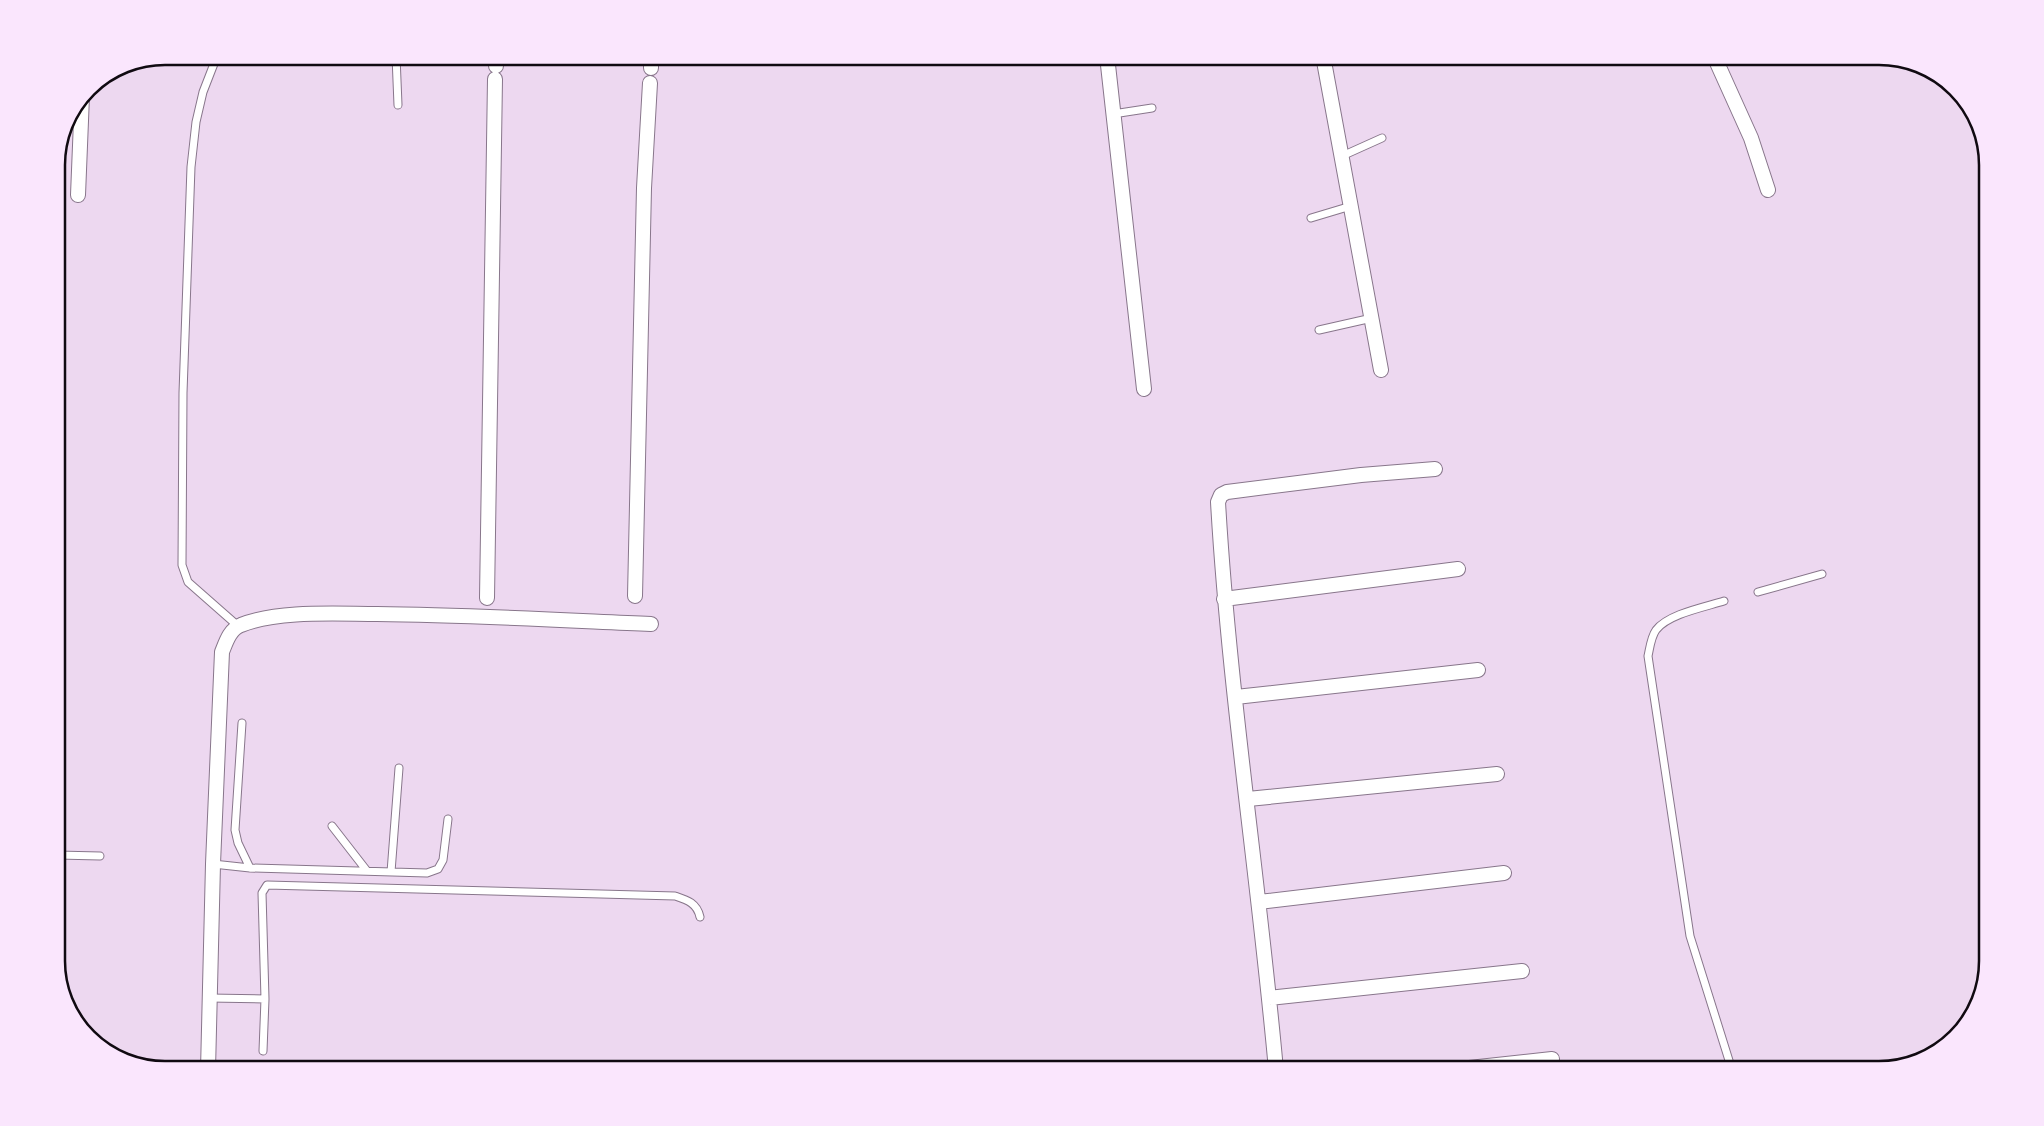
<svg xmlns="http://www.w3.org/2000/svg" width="2044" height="1126" font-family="'Zilla Slab',serif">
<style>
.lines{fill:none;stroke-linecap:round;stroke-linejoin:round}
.service-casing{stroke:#88768b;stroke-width:9}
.minor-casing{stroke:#88768b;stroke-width:16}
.service{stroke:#fff;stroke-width:7}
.minor{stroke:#fff;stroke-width:14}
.rim{fill:none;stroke:#100a11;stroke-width:2.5}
</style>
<rect width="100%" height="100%" fill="#edd8f0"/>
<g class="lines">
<!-- service casing -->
<g class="service-casing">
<path id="service" d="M217,56L203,92L196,122L191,167L183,393L182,565L188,582L238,626
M396,56L398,105
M1113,114L1152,108
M1342,156L1382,138
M1311,218L1351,206
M1319,330L1372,318
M1758,592L1822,574
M1724,601C1705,607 1668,614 1656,630C1651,637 1650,647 1648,656L1690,936L1732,1070
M242,723L235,830L238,843L250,868
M332,826L367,871
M57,855L100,856
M213,864L250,868L427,873L438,869L443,860L448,819
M391,872L399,768
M209,998L265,999L262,893L267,885L675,896C687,900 697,903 700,917
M263,1051L265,999"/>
</g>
<!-- minor casing -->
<g class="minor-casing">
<path id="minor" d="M1107,56L1144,389
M1323,56L1381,370
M1714,56L1751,138L1768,190
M496,66V56
M651,68V56
M78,195L82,96
M635,596L644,188L650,83
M487,598L495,79
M1224,599L1458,569
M1236,697L1478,670
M1248,799L1497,774
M1259,902L1504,873
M1269,998L1522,971
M208,1070L213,864L222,652C226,642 230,629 241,625C278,610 337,614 377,614C468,615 559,620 651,624
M1276,1070C1259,880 1229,692 1218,502L1221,495L1227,492L1361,475L1435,469
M1451,1070L1552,1059"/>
</g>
<!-- service -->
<use href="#service" class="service"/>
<!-- minor -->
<use href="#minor" class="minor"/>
</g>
<!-- crop -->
<path d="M0 0H2044V1126H0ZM165 65H1879A100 100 0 0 1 1979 165V961A100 100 0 0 1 1879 1061H165A100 100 0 0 1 65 961V165A100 100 0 0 1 165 65Z" fill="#fae6fd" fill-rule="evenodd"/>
<path class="rim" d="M165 65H1879A100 100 0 0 1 1979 165V961A100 100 0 0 1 1879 1061H165A100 100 0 0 1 65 961V165A100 100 0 0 1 165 65Z"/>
</svg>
